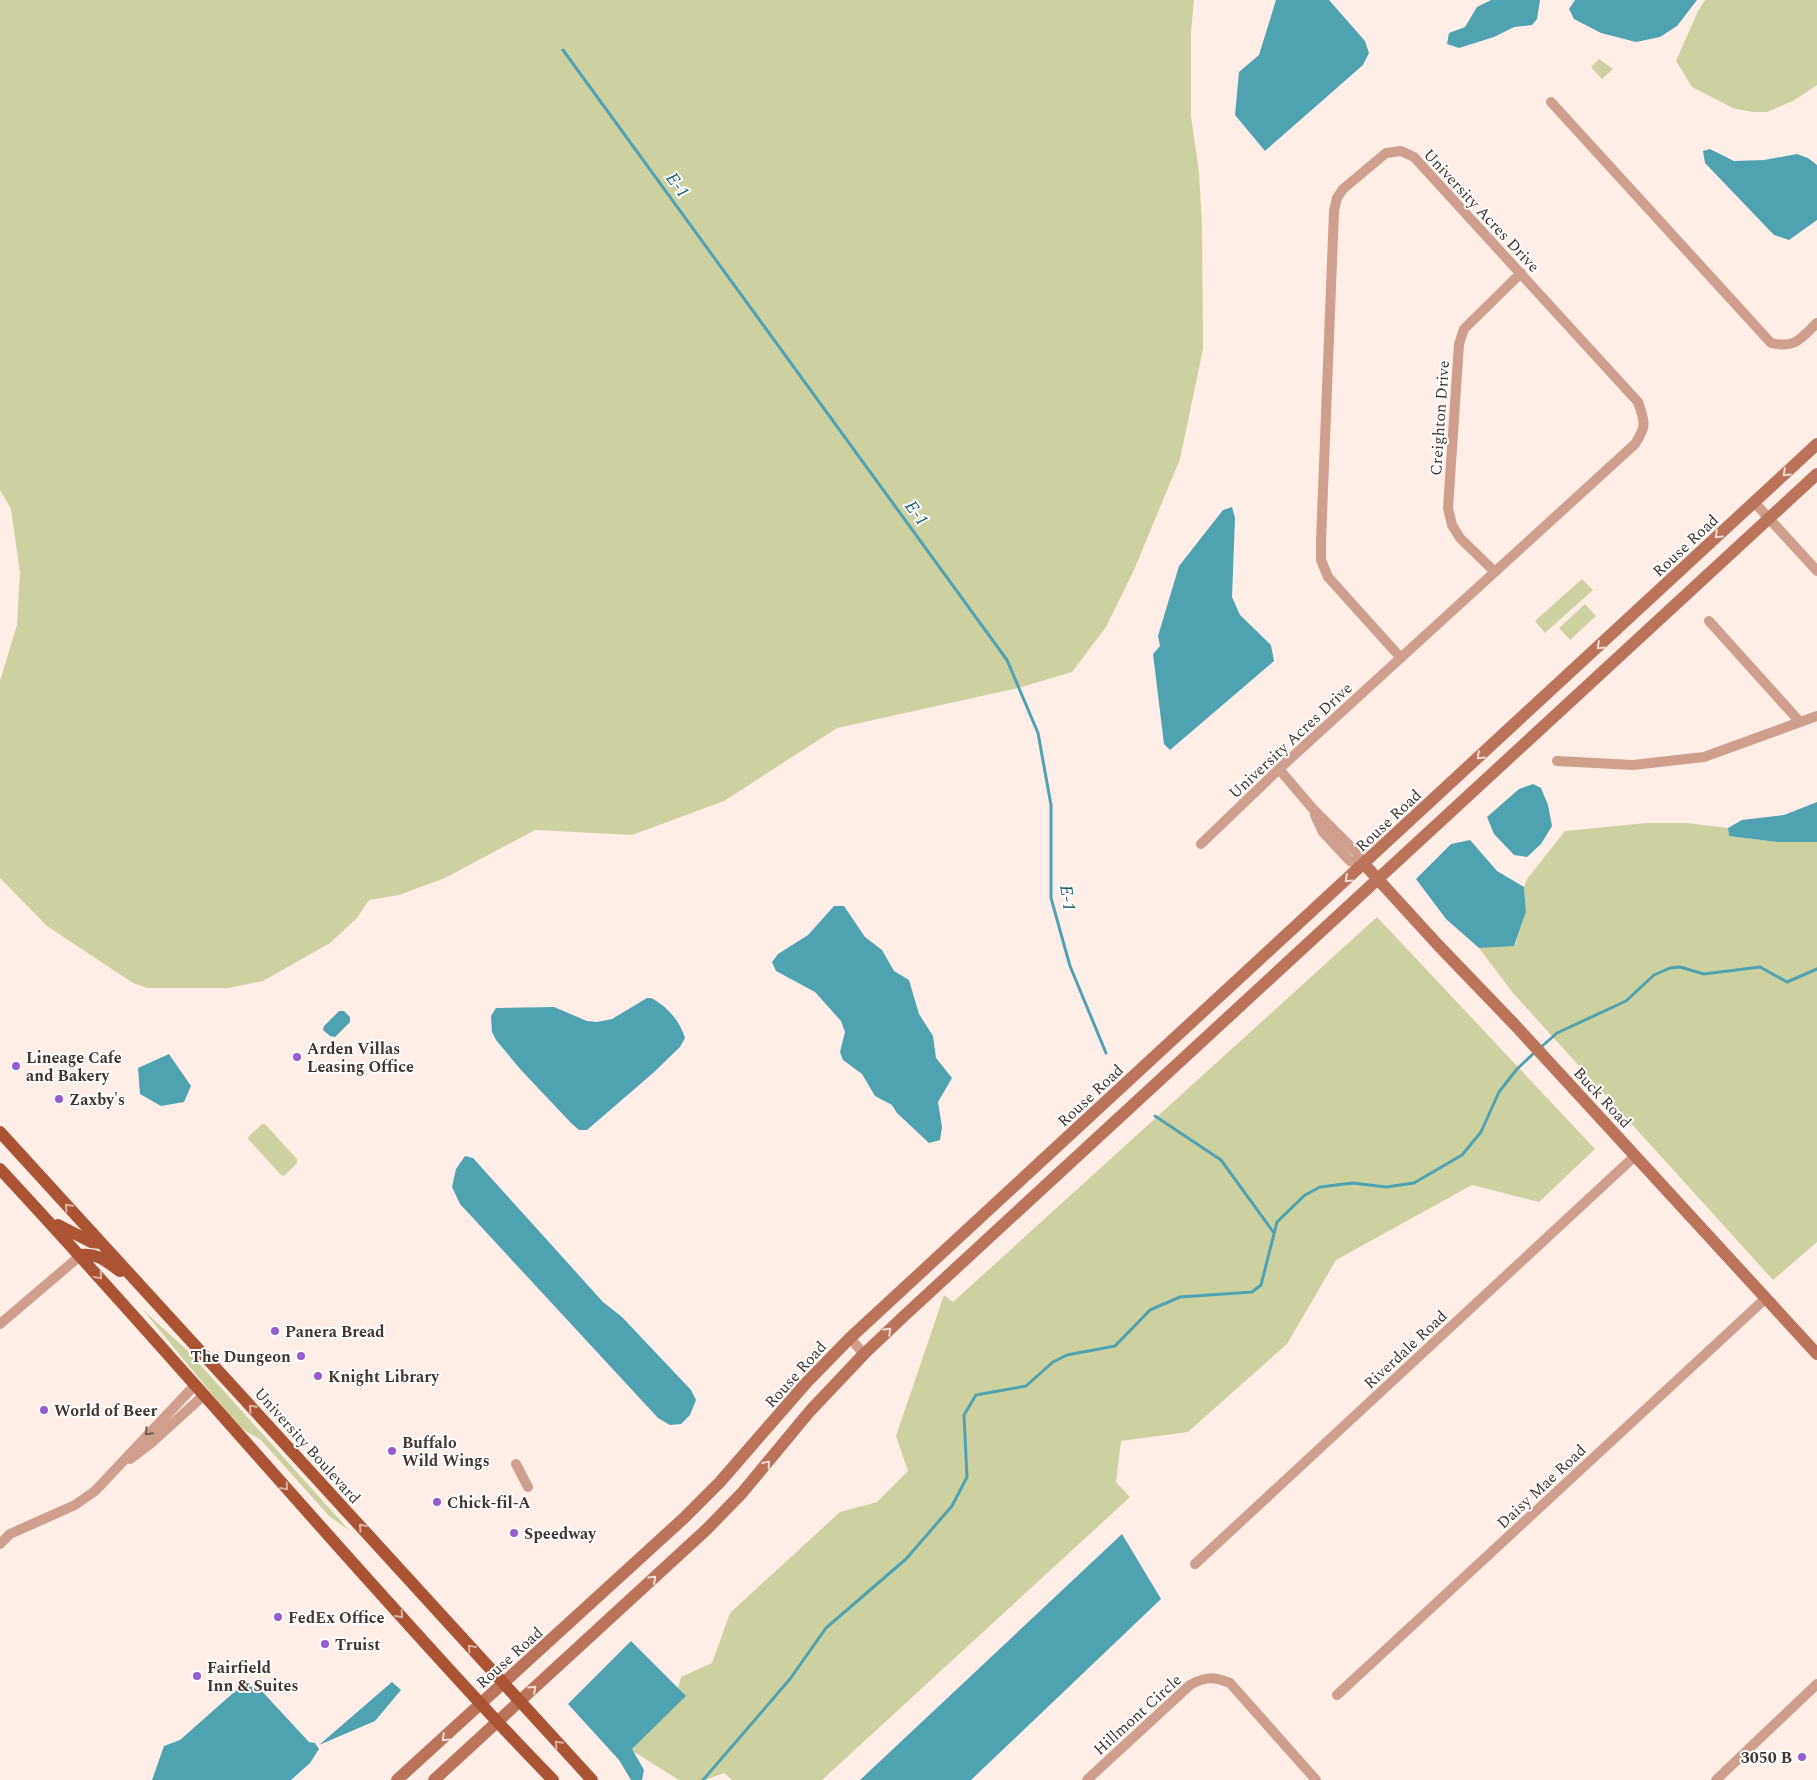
<svg xmlns="http://www.w3.org/2000/svg" width="1817" height="1780" font-family="Spectral,serif">
<style>
.green{fill:#cdd09f}
.water{fill:#4fa2b2}
.lines{fill:none;stroke-linecap:round;stroke-linejoin:round}
.stream{stroke:#4fa2b2;stroke-width:3}
.street{stroke:#d09e8c;stroke-width:10}
.secondary{stroke:#bb745a;stroke-width:12}
.primary{stroke:#ab5434;stroke-width:12}
.oneway{stroke:#eedcd6}
.oneway2{stroke:#d9b2a4}
.oneway3{stroke:#725a50}
.poi-dot{fill:#975bd2;stroke:#fff;stroke-width:2}
.labels{text-anchor:middle;stroke-width:4;stroke-linejoin:round;paint-order:stroke}
.street-label{font-size:16px;fill:#403530;stroke:#fff}
.poi-label{font-size:16px;font-weight:bold;fill:#403530;stroke:#fff;text-anchor:start}
.water-label{font-size:18px;font-style:italic;fill:#195d69;stroke:#fff}
</style>
<rect width="100%" height="100%" fill="#ffeee7"/>
<!-- green -->
<path class="green" d="M0,0H1194L1191,32V116L1199,172L1202,225L1203,349L1180,459L1134,570L1106,627L1072,672L1018,688L837,728L724,801L632,835L535,830L445,878L399,895L369,900L357,918L330,943L263,981L228,988H148L133,983L47,926L0,878V681L17,625L20,573L11,509L0,490Z
M1705,0H1817V85L1793,101L1767,112H1752L1733,108L1692,87L1676,61L1698,11Z
M1599,59L1613,69L1602,79L1591,67Z
M1582,579L1593,590L1545,633L1535,621Z
M1585,604L1596,616L1570,640L1559,628Z
M1647,823H1687L1728,828L1729,836L1777,842H1817V1242L1773,1280L1513,993L1479,948L1515,945L1526,912L1524,887L1527,879L1565,831Z
M1377,917L1595,1149L1539,1202L1472,1185L1336,1260L1287,1344L1188,1432L1121,1441L1116,1482L1130,1497L822,1780H732L724,1773L705,1780H679L631,1750L685,1696L678,1688L681,1677L712,1663L730,1613L840,1512L877,1502L908,1471L896,1436L944,1295L953,1302Z
M262,1124H265L297,1159V1163L284,1176L281,1175L248,1139L249,1136Z
M143,1310L186,1349L349,1530L329,1516L261,1440L239,1427Z"/>
<!-- water -->
<path class="water" d="M1276,0H1329L1365,41L1369,53L1363,65L1265,151L1235,115L1239,72L1259,55Z
M1491,0H1540L1537,19L1532,25L1514,27L1494,37L1459,48L1447,44L1449,33L1465,27L1477,7Z
M1575,0H1697L1677,26L1660,37L1636,42L1601,33L1574,19L1569,9Z
M1710,149L1734,161L1764,160L1797,154L1808,158L1817,165V220L1789,240L1774,235L1705,163L1703,151Z
M1232,507L1235,518L1232,597L1240,615L1271,645L1274,661L1170,750L1164,744L1153,654L1160,646L1158,636L1179,566L1223,510Z
M1533,784L1541,788L1548,805L1552,826L1541,844L1527,857L1514,855L1494,834L1487,817L1519,789Z
M1817,802V842H1777L1729,836L1728,828L1742,820L1784,815Z
M1470,840L1497,871L1524,887L1526,912L1514,946L1479,948L1446,919L1416,879L1451,844Z
M834,906H844L865,937L882,950L894,971L909,980L919,1014L933,1036L936,1058L952,1078L938,1102L942,1127L940,1140L929,1143L897,1113L892,1105L875,1096L862,1074L843,1060L840,1052L845,1032L841,1021L815,992L776,971L772,962L778,954L808,935Z
M647,998H651C667,1006 680,1021 685,1038L680,1047L653,1073L587,1130H579L571,1123L521,1070L496,1040L492,1032L491,1016L496,1008L554,1007L587,1021L597,1022L612,1019Z
M339,1011H344L350,1017V1022L335,1037L330,1036L323,1030L324,1026Z
M169,1054L191,1086L184,1102L161,1106L140,1094L138,1068Z
M465,1156L473,1158L603,1302L622,1317L691,1390L696,1400L690,1415L681,1424L670,1425L658,1418L460,1204L452,1187L456,1169Z
M1122,1534L1161,1599L971,1780H860Z
M631,1641L686,1696L632,1749L644,1770L642,1780H631L619,1760L568,1704Z
M392,1682L401,1690L375,1721L319,1745Z
M241,1686L258,1687L309,1742L315,1743L319,1749L310,1763L291,1780H152L164,1746L180,1740Z"/>
<g class="lines">
<!-- stream -->
<path class="stream" d="M563,50L1007,660L1038,733L1051,805V898L1070,966L1106,1053
M1540,1048L1557,1033L1626,1001L1654,975L1670,968L1680,967L1704,974L1760,967L1787,982L1817,969
M1155,1116L1221,1160L1274,1233
M703,1780L790,1679L826,1628L906,1559L952,1506L967,1477L964,1415L976,1395L1026,1386L1053,1362L1067,1355L1115,1346L1150,1310L1180,1297L1252,1292L1261,1285L1277,1222L1305,1195L1320,1187L1353,1183L1386,1187L1414,1183L1462,1155L1481,1132L1499,1092L1517,1069L1535,1052"/>
<!-- street -->
<path class="street" d="M1551,102L1771,343C1796,349 1801,338 1817,323
M1754,502L1817,571
M1495,572L1460,538L1452,525L1448,508L1459,344L1464,329L1521,273
M1709,621L1800,722
M1557,761L1633,765L1704,757L1817,716
M1279,769L1313,809L1357,853L1364,864
M1315,815L1323,832L1350,861L1364,864
M1201,844L1279,769L1635,444C1647,426 1645,422 1638,402L1414,157L1401,151L1386,153L1343,189L1337,198L1334,211L1321,541V560L1328,577L1401,658
M0,1324L81,1255
M850,1338L864,1354
M130,1459L150,1444L203,1396
M516,1464L528,1487
M0,1544L10,1534L75,1505L95,1491L195,1385
M1195,1564L1635,1156
M1337,1695L1766,1298
M1087,1780L1190,1685C1206,1676 1214,1677 1230,1683L1316,1780
M1716,1780L1817,1684"/>
<!-- secondary -->
<path class="secondary" d="M1364,864L1438,945L1514,1024L1817,1354
M397,1780L684,1518L720,1482L807,1382L850,1338L1817,444
M434,1780L707,1529L742,1493L810,1411L864,1354L903,1317L1817,474"/>
<!-- primary -->
<path class="primary" d="M0,1132L592,1780
M0,1169C123,1301 241,1438 362,1573C425,1643 487,1713 553,1780
M58,1225L91,1242L101,1243
M81,1255C98,1253 107,1262 120,1271"/>
</g>
<!-- one-way arrows -->
<defs><path id="oneway-chevron" d="M-2-3.5L2.5 0L-2 3.5" fill="none" stroke-width="1.6" stroke-linecap="round" stroke-linejoin="round" transform="scale(1.25)"/></defs>
<g class="oneway">
<use href="#oneway-chevron" transform="translate(1786 473) rotate(137)"/>
<use href="#oneway-chevron" transform="translate(1718 535) rotate(137)"/>
<use href="#oneway-chevron" transform="translate(1600 646) rotate(137)"/>
<use href="#oneway-chevron" transform="translate(1480 756) rotate(137)"/>
<use href="#oneway-chevron" transform="translate(1348 879) rotate(137)"/>
<use href="#oneway-chevron" transform="translate(888 1331) rotate(-44)"/>
<use href="#oneway-chevron" transform="translate(767 1464) rotate(-50)"/>
<use href="#oneway-chevron" transform="translate(653 1579) rotate(-43)"/>
<use href="#oneway-chevron" transform="translate(533 1689) rotate(-43)"/>
<use href="#oneway-chevron" transform="translate(445 1738) rotate(137)"/>
</g>
<g class="oneway2">
<use href="#oneway-chevron" transform="translate(68 1207) rotate(-133)"/>
<use href="#oneway-chevron" transform="translate(99 1276) rotate(49)"/>
<use href="#oneway-chevron" transform="translate(252 1408) rotate(-133)"/>
<use href="#oneway-chevron" transform="translate(285 1487) rotate(48)"/>
<use href="#oneway-chevron" transform="translate(362 1527) rotate(-132)"/>
<use href="#oneway-chevron" transform="translate(400 1615) rotate(48)"/>
<use href="#oneway-chevron" transform="translate(471 1648) rotate(-132)"/>
<use href="#oneway-chevron" transform="translate(558 1744) rotate(-133)"/>
</g>
<use class="oneway3" href="#oneway-chevron" transform="translate(148 1432) rotate(134)"/>
<!-- markers -->
<g class="poi-dot">
<circle cx="297" cy="1057" r="5"/>
<circle cx="16" cy="1066" r="5"/>
<circle cx="59" cy="1099" r="5"/>
<circle cx="275" cy="1331" r="5"/>
<circle cx="301" cy="1356" r="5"/>
<circle cx="318" cy="1376" r="5"/>
<circle cx="44" cy="1410" r="5"/>
<circle cx="392" cy="1451" r="5"/>
<circle cx="437" cy="1502" r="5"/>
<circle cx="514" cy="1533" r="5"/>
<circle cx="278" cy="1617" r="5"/>
<circle cx="325" cy="1644" r="5"/>
<circle cx="197" cy="1676" r="5"/>
<circle cx="1802" cy="1757" r="5"/>
</g>
<g class="labels">
<!-- street labels -->
<g class="street-label">
<text transform="translate(1482 210) rotate(47)" y="6">University Acres Drive</text>
<text transform="translate(1439 418) rotate(-86)" y="6">Creighton Drive</text>
<text transform="translate(1685 545) rotate(-43)" y="6">Rouse Road</text>
<text transform="translate(1290 740) rotate(-43)" y="6">University Acres Drive</text>
<text transform="translate(1388 820) rotate(-43)" y="6">Rouse Road</text>
<text transform="translate(1090 1095) rotate(-43)" y="6">Rouse Road</text>
<text transform="translate(1603 1097) rotate(47)" y="6">Buck Road</text>
<text transform="translate(1405 1349) rotate(-43)" y="6">Riverdale Road</text>
<text transform="translate(795 1374) rotate(-48)" y="6">Rouse Road</text>
<text transform="translate(308 1445) rotate(48)" y="6">University Boulevard</text>
<text transform="translate(1541 1486) rotate(-43)" y="6">Daisy Mae Road</text>
<text transform="translate(509 1657) rotate(-42)" y="6">Rouse Road</text>
<text transform="translate(1137 1714) rotate(-42)" y="6">Hillmont Circle</text>
</g>
<!-- poi labels -->
<g class="poi-label">
<text x="307" y="1054">Arden Villas<tspan x="307" dy="18">Leasing Office</tspan></text>
<text x="26" y="1063">Lineage Cafe<tspan x="26" dy="18">and Bakery</tspan></text>
<text x="69" y="1105">Zaxby's</text>
<text x="285" y="1337">Panera Bread</text>
<text x="291" y="1362" text-anchor="end">The Dungeon</text>
<text x="328" y="1382">Knight Library</text>
<text x="54" y="1416">World of Beer</text>
<text x="402" y="1448">Buffalo<tspan x="402" dy="18">Wild Wings</tspan></text>
<text x="447" y="1508">Chick-fil-A</text>
<text x="524" y="1539">Speedway</text>
<text x="288" y="1623">FedEx Office</text>
<text x="335" y="1650">Truist</text>
<text x="207" y="1673">Fairfield<tspan x="207" dy="18">Inn &amp; Suites</tspan></text>
<text x="1792" y="1763" text-anchor="end">3050 B</text>
</g>
<!-- water labels -->
<g class="water-label">
<text transform="translate(678 185) rotate(54)" y="6">E-1</text>
<text transform="translate(917 513) rotate(54)" y="6">E-1</text>
<text transform="translate(1068 898) rotate(81)" y="6">E-1</text>
</g>
</g>
</svg>
